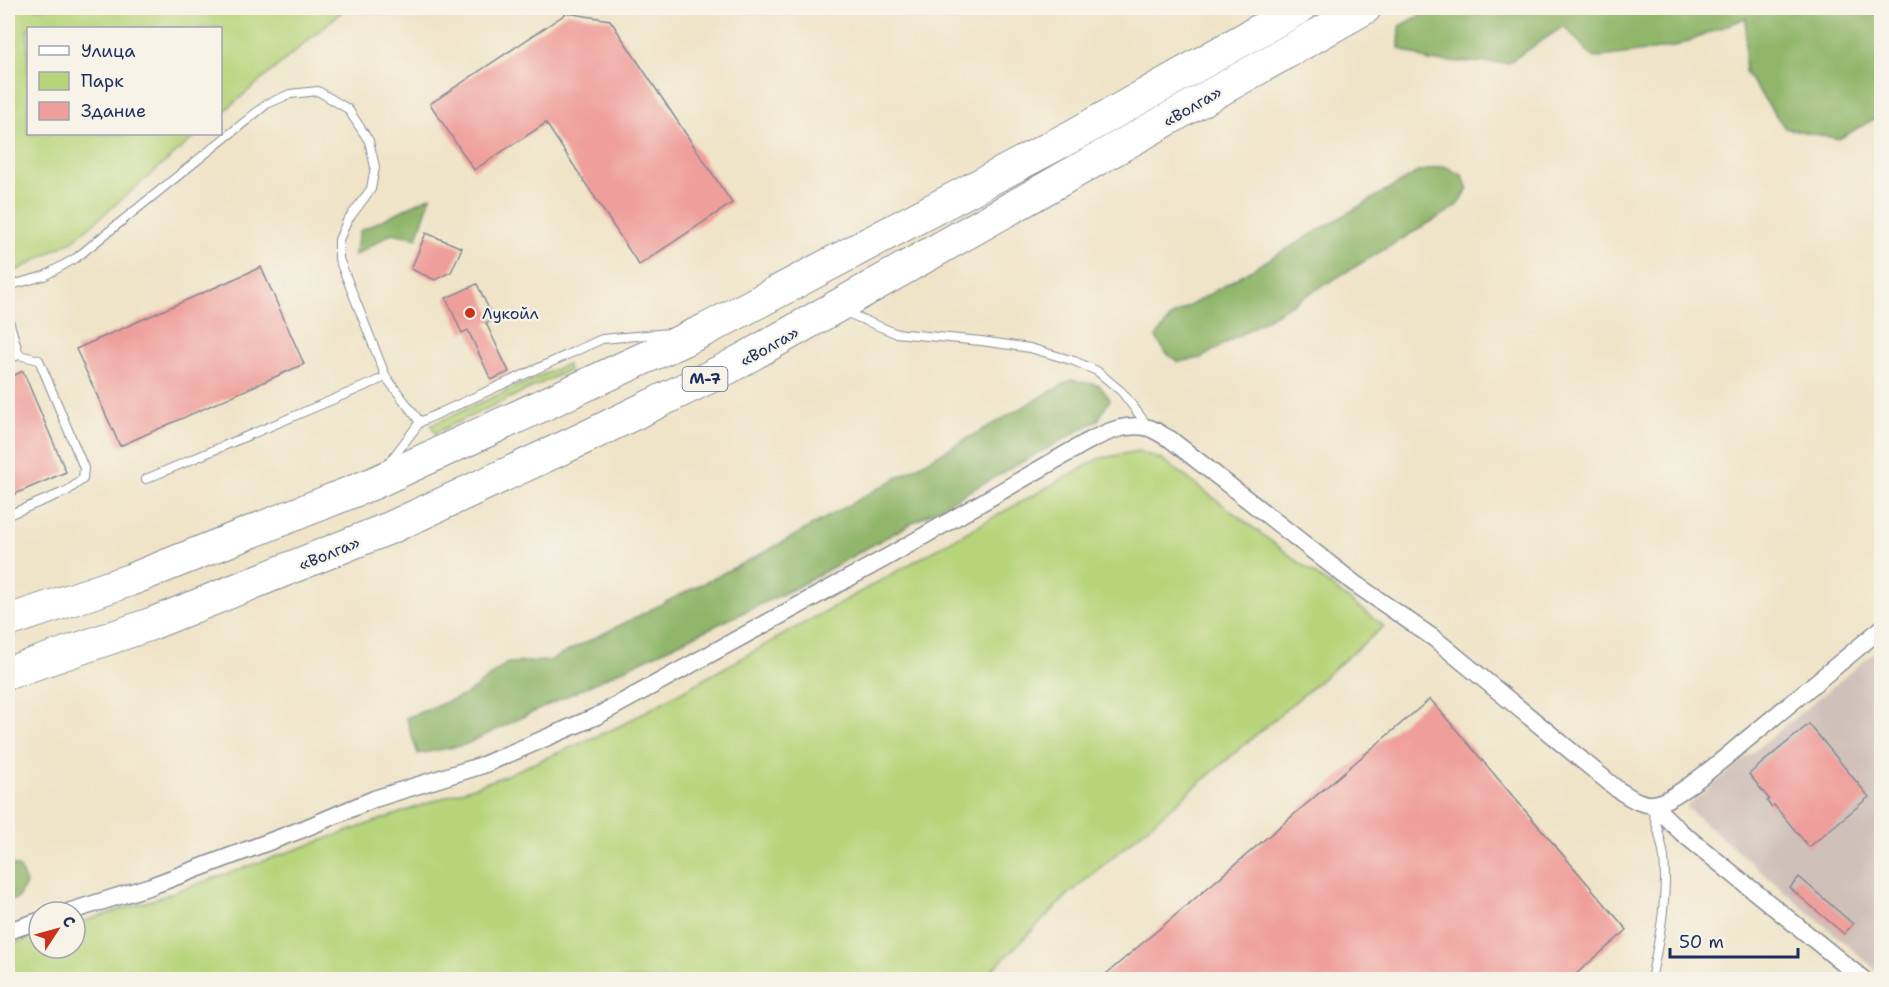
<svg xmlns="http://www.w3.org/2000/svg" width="1889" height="987" font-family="'Shantell Sans',sans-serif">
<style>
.industrial{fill:#cfc1ba}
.green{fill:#b7d47a;stroke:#69826c;stroke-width:1.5}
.forest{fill:#91b66a;stroke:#567264;stroke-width:1.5}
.building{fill:#ef9f9b}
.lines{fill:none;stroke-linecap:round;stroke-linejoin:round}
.lane-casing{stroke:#858a93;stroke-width:10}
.street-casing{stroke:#858a93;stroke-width:19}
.highway-casing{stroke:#858a93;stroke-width:34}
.lane{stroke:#fff;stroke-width:8}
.street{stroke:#fff;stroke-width:16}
.highway{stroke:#fff;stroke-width:32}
.poi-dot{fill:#c8321e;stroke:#f7f3e8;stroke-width:2}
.labels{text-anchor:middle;stroke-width:4.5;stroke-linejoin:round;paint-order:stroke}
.shield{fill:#f7f3e8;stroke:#5d6a87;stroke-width:1.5}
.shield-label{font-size:15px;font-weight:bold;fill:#1b2f5e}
.street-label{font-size:16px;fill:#1b2f5e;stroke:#f7f3e8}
.poi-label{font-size:16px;fill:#1b2f5e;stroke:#f7f3e8;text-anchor:start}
</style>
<rect width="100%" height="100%" fill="#f7f3e8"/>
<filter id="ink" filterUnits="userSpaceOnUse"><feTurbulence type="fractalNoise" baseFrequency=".0167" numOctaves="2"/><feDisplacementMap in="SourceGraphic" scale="12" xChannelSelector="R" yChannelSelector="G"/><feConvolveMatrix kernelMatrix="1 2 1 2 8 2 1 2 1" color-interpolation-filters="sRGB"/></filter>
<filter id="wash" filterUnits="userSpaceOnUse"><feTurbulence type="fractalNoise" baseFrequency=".008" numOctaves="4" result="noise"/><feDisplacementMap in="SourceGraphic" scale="24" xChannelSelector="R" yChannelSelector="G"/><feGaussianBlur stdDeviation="1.35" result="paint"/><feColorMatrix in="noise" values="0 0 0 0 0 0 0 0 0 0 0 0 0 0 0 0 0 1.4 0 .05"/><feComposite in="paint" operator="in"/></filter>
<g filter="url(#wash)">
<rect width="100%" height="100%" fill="#efe4c8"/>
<!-- industrial -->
<path class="industrial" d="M1881,647V974L1686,807Z"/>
<!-- green -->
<path class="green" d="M8,8H346L221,114L220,28H28V134H198L74,240L8,275Z
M567,364L569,370L435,433L431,425Z
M1138,451L1163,460L1384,626L1068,895L983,979H8V945L39,935V948H75V924L155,899L502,777L620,726L1098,459Z"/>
<!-- forest -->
<path class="forest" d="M742,8H870L749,10Z
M1434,8H1881V115L1839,139L1785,128L1745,72L1746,18L1674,47L1594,58L1564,26L1508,63L1429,61L1399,48L1400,26Z
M1444,166L1462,175L1468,189L1456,207L1201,358L1178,362L1165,352L1156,337L1172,316L1418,172Z
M431,196L417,238L392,233L354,256L360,231Z
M1071,380L1099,385L1110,399L1098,420L793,589L464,745L418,754L406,718L467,694L507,663L549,661L767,551Z
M8,863L20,868L26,884L17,899L8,901Z"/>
<g id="blocks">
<!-- building -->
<path class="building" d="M567,13L610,20L732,203L639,265L546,123L474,170L430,104Z
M426,233L462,248L451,272L435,280L411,269Z
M261,267L304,364L120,446L76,349Z
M477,284L494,320L486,323L509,372L491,380L468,330L462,333L446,298Z
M23,371L66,472L8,497V378Z
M1430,699L1627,930L1569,980H1099Z
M1809,724L1869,797L1809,847L1774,805L1771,807L1767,801L1769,799L1749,774Z
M1799,877L1853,924L1844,934L1790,888Z"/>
</g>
</g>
<g filter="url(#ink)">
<use href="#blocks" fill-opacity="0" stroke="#858a93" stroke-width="1.5"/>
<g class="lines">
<!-- lane casing -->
<g class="lane-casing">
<path id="lane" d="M8,286L44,276L76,258L267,104L290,94L318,91L348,109L369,141L375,167L371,189L347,221L339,240V259L386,377L420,422
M845,312L895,333L981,341L1030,348L1074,361L1097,371L1122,392L1147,425
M8,317L19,355
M8,359L19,355L39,360L84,468L83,479L67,491L8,515
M388,464L420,422L602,339L669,333
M146,479L386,377
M1651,980C1659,940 1668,899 1664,858C1662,841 1656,824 1652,808"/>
</g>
<!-- street casing -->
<g class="street-casing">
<path id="street" d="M1652,804L1681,832L1864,980
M68,912L151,886L303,829L374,799L483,765L597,716L889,556L1085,443C1104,433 1126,422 1149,428C1156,430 1163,436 1170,439L1354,583L1435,639L1617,789C1628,796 1641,806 1654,804C1678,800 1731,752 1751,736C1795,700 1838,664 1882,628
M8,931L39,921"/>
</g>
<!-- highway casing -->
<g class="highway-casing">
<path id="highway" d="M8,621L130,580L374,483L705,330L1074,135L1299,8
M8,673L151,624L392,527L580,440L726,369L1365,8"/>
</g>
<!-- lane -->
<use href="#lane" class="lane"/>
<!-- street -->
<use href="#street" class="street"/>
<!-- highway -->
<use href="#highway" class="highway"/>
</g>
</g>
<!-- markers -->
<circle class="poi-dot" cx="470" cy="313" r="6"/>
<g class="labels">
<!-- shield labels -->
<rect class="shield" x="682.5" y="367" width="45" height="24" rx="4.5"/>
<g class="shield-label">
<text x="705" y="384">М-7</text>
</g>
<!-- street labels -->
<g class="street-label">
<text transform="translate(1192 106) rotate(-30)" y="6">«Волга»</text>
<text transform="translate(769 346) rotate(-29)" y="6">«Волга»</text>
<text transform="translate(329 553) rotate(-22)" y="6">«Волга»</text>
</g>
<!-- poi labels -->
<g class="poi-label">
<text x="482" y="319">Лукойл</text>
</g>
</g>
<!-- margin -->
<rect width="1889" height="987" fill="none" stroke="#f7f3e8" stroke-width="30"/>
<!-- legend -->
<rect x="27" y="27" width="195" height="108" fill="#f7f3e8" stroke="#9fa5b1" stroke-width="1.5"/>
<rect x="39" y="46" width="30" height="9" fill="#ffffff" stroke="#9fa5b1" stroke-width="1.5"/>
<text x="81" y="57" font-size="18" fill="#1b2f5e">Улица</text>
<rect x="39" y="72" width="30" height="18" fill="#b7d47a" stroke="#9fa5b1" stroke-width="1.5"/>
<text x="81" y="87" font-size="18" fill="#1b2f5e">Парк</text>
<rect x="39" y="102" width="30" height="18" fill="#ef9f9b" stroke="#9fa5b1" stroke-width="1.5"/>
<text x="81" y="117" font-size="18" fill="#1b2f5e">Здание</text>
<!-- north arrow -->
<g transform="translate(57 930) rotate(54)"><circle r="28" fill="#f7f3e8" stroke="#9fa5b1" stroke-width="1.5"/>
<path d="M0-4.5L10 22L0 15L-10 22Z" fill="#c8321e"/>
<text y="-9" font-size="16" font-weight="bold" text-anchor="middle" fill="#1b2f5e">С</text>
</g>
<!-- scale -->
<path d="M1670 948v9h128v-9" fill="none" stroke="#1b2f5e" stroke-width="3"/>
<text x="1679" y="948" font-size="18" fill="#1b2f5e" stroke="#f7f3e8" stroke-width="4.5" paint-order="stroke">50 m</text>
</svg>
